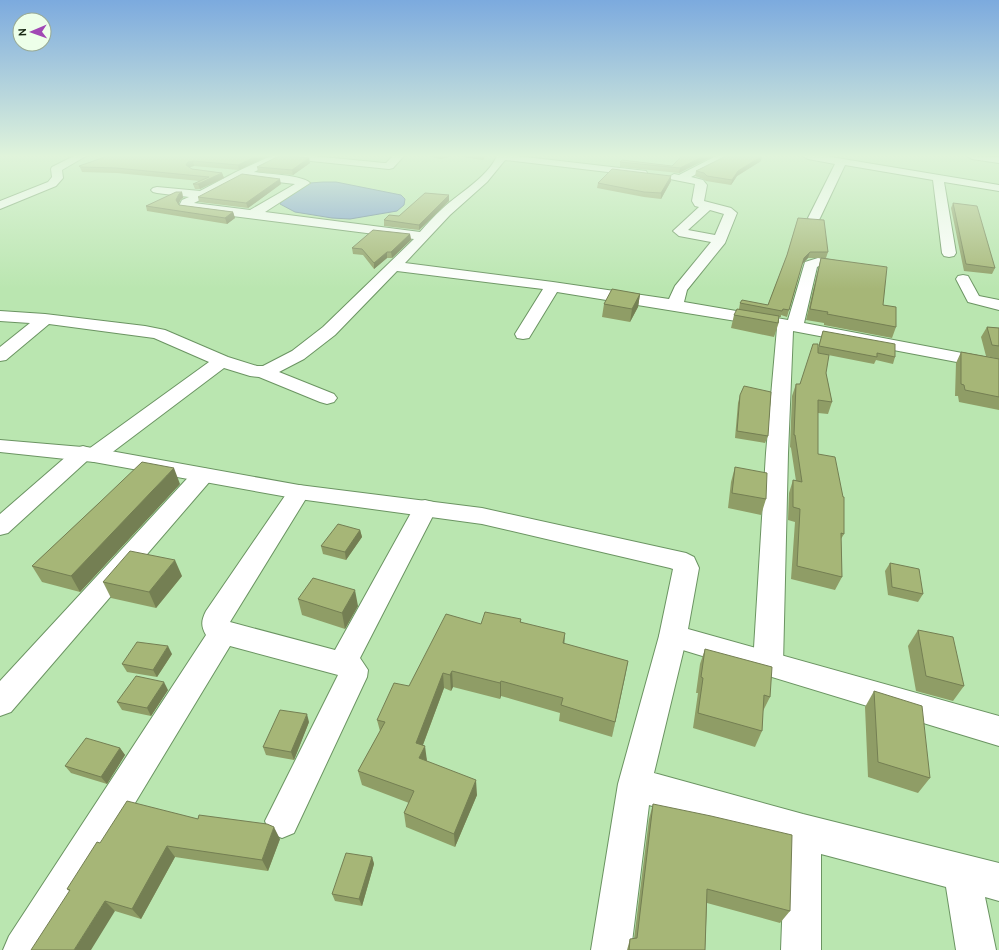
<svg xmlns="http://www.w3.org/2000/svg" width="999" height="950" font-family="Ubuntu,sans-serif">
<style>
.water{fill:#7b9bd0;stroke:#5d7898}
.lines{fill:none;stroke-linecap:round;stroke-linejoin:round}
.minor-casing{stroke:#6b9462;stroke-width:2}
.tertiary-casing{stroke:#6b9462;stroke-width:2}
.minor{fill:#fff;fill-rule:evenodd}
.tertiary{fill:#fff;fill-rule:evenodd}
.wall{fill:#8f9d66}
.shaded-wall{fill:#747f53}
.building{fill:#a6b677;stroke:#747f53}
</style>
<rect width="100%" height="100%" fill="#bae6b0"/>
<!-- water -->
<path class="water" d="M323,182H336L401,195L405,199L404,205L397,211L350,219L332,218L295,212L280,204L282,201L310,183Z"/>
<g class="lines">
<!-- minor casing -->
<g class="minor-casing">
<path id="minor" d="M74,156H86L62,170L63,178L56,186L0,209V201L48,182L52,177L51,169L52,167Z
M271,156H313L384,163H386L393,156H404L393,168L389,169L282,158L254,172C266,174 303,175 310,183L265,212L420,232C427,224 434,216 442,209C459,193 487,178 497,156H517L646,171L647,173L646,175L642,176L505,160L487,182L450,215L405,263L553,282L669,299L675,286L711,242L679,236L673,231L699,207L695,206L692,201L695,184L670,179L669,177L674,174L679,175L716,156H728L727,158L691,177L703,180L707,185L704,201L731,208L737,213L725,243L687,290L684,302L788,320L805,262L818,258L853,264L855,267L853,270L848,271L819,266L817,267L804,323L999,360V370L793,331L788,453L783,664L778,673L768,676L758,673L753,664L766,453L777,328L767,326L557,292L529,338L523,339L517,338L515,334L543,289L397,271L335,335L304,359L279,372L334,394L337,398L334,402L327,404L320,402L259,377L250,376L224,368L102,460L94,462L88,460L8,533L0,535V514L76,448L83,446L90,448L209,362L154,338L49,324L6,360L0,361V347L30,323L0,321V311L45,314L145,326L165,330L228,357L257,366H263L292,351L323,327L414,239L185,210L181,209L179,206L182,200L189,197L157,193L153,192L151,190L153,188L157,187L200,191L236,172ZM244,178L295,184L250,210L194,203ZM710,210L724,214L715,235L688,230Z
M803,156H825L999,185V191L944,182L956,253L954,256L949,257L944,256L942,253L933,180L845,165L820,218L818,221H810L808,218L835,164L808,159Z
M967,156L999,157V163L972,159Z
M963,275L968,276L979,296L999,300V310L968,302L956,279L958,276Z
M203,468L211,470L214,475L211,480L11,712L0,716V681L195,470Z
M299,485L307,487L310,492L230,622L335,650L417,502L425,500L433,502L437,508L360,658L368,670L367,677L294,833L282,838L270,833L265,821L338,675L230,646L46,950H3L9,936L206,635C201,626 201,621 206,611L291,487Z
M673,625L683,628L687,636L654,773L803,814L999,863V901L985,897L996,950H956L946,887L821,854V950H781L785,844L649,805L631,950H591L618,784L659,636L663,628Z"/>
</g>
<!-- tertiary casing -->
<g class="tertiary-casing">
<path id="tertiary" d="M0,440L94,448L299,485L482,508L686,553L694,557L699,568L688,629L999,716V746L663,644L659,636L673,569L670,568L482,524L299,499L94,462L0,452Z"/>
</g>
<!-- minor -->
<use href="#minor" class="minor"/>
<!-- tertiary -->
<use href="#tertiary" class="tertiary"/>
</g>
<!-- wall -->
<path class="wall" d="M108,156H268L239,170L194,166L190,167H189L192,169L222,173L224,178L200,189H195L193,184L200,181L117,173L82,172L80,167Z
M428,156H453L440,159Z
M457,156H485L483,160Z
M682,156H713L679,173L620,167V162L672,166Z
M309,158L310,163L293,175L258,172L257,167Z
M761,161L737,176L731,185L706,181L703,179L695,176L696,171Z
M671,176V181L661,199L644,197L597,188L598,183Z
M281,184L248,208L199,202L198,197Z
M182,192L183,198L181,199L178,204L179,205L233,212L235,218L227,224L147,211L146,206Z
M449,195V201L419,230L384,226V220L399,216Z
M953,203L995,268L992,274L964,271L951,208Z
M798,218L828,252L826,258H808L802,264L787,317L781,315V317H779V322L774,337L731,328L734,315L739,309L740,303L768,305L787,255Z
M410,234L411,240L392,258H387L374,269L363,255L353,254L352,248Z
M821,258L883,305L896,327L892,338L824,325V323L806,320L818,269Z
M640,294L638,307L630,322L602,317L604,304Z
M987,327L999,328V410L959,402L958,396H955L956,363L961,352L995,358L986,356L981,337Z
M823,331L895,357L893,364L876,360L874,364L818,353L826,373L832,402L828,414L818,413V454L844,534L841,539L842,577L835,590L791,579L795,522L788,520L789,493L793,480L796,481L791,448L790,447L792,396L796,384H800L818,348Z
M740,395L768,436L765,443L735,438L738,403Z
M735,467L766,499L761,515L728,508L731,482Z
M180,484L80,592L42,582L32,566L99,503Z
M360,530L362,537L346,560L323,554L321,546Z
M890,563L923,594L918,602L888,595L885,571Z
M182,576L156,608L111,598L103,582Z
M298,599L358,606L345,629L302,615Z
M521,619V622L564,644L628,661L612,737L559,721L560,713L501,696L500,699L453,687L451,691L444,688L423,745L427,761L477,795L455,847L406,827L404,813L409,803L362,785L358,771L380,731L377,720L409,686L481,624Z
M918,630L964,686L953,701L916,691L908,646Z
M705,649L770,697L763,711L762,731L755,747L693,728L698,693H696L700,664Z
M172,654L157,677L127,672L122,664Z
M168,690L151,716L122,710L117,702Z
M874,691L930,778L918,793L868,777L865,707Z
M309,722L294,760L266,755L263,747Z
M120,748L125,755L107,784L71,773L65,766Z
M653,804L790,911L780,923L707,903L705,950H627L630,939H634L649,819Z
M198,819L280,839L268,871L175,857L141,919L115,911L69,891L67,889L100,843Z
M372,857L374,864L362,906L335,901L332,894Z"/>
<!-- shaded-wall -->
<path class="shaded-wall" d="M257,156H268L239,170L238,165Z
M440,156H453L440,159Z
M482,156H485L483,160Z
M704,156H713L679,173L680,168Z
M762,156L761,161L737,176L731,185L732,180L738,171Z
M309,158L310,163L293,175L292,170Z
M193,161L194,166L190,167L188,170L186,165L188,162Z
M222,173L224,178L200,189L198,184Z
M671,176V181L661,199V193Z
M280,179L281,184L248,208L246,203Z
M182,192L183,198L181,199L178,205L176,200L179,194Z
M449,195V201L419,230V225Z
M233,212L235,218L227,224L225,218Z
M410,234L411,240L392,258L391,252Z
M387,252V258L374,269V263Z
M810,252L808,258L802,264L804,258Z
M640,294L638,307L630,322L632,309Z
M174,468L180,484L80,592L71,576Z
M360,530L362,537L346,560L345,552Z
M175,560L182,576L156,608L149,592Z
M355,590L358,606L345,629L342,613Z
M565,633L564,649L563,643Z
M168,646L172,654L157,677L153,670Z
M628,661L625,677L612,737L615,722Z
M452,671L453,687L451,691L450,675Z
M443,673L444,688L418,758L416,743Z
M501,681V696L500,699V683Z
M164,682L168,690L151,716L147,708Z
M307,714L309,722L294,760L291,752Z
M425,746L427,761L419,758Z
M120,748L125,755L107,784L101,777Z
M476,780L477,795L455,847L454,834Z
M274,827L280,839L268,871L262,860Z
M167,846L175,857L141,919L132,909Z
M372,857L374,864L362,906L359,899Z
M105,901L115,911L91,950H74Z"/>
<!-- building -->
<path class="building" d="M108,156H257L238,165L193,161L188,162L186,165L192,169L222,173L198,184H193L209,177L116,168L80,167L79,166Z
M279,156H291L309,158L292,170L257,167Z
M682,156H704L680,168L620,162L622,160L672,166Z
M726,156H762L738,171L732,180L707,176L704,173L696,171Z
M612,169L671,176L661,193L644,192L598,183Z
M242,174L280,179L246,203L198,197Z
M176,192H182L179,194L176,200L179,205L233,212L225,218L146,206Z
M425,193L449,195L419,225L384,220L389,215L399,216Z
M953,203L977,206L995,268L966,264Z
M798,218L824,220L828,252H810L804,258L789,310L783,309L782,311L740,303L742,300L768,305L787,255Z
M373,230L410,234L391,252H387L374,263L362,249L352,248Z
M821,258L887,267L883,305L896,307V327L827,314L828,312L810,309Z
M612,289L640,294L632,309L604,304Z
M737,309L779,316L778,323L734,315Z
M987,327L999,328V346L992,345Z
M823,331L895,344V357L877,353V357L819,346Z
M813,344H818V353L829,355L826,373L832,402L818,400V454L835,457L843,497H844V534L841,533L842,577L797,566L800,509L793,507V480L802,482L795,435H794L796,384H800Z
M961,352L999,359V397L965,390L964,385L961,384Z
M744,386L771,392L768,436L737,431L740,395Z
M142,462L174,468L71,576L32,566L99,503Z
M735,467L767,473L766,499L732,493Z
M338,524L360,530L345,552L321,546Z
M130,551L175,560L149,592L103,582Z
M890,563L919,569L923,594L892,587Z
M313,578L355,590L342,613L298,599Z
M485,612L521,619L520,622L565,633L563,643L628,661L615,722L561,705L563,698L501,681L500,683L452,671L450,675L443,673L416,743L425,746L419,758L476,780L454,834L404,813L414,791L358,771L385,722L377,720L394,683L409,686L446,614L481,624Z
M918,630L953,637L964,686L926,676Z
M137,642L168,646L153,670L122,664Z
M705,649L772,667L770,697L764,695L762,731L698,713L703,678L701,677Z
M136,676L164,682L147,708L117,702Z
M874,691L922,706L930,778L878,762Z
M280,710L307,714L291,752L263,747Z
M86,738L120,748L101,777L65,766Z
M127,801L198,819L199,815L267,824L274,827L262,860L167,846L132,909L105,901L74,950H31L70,890L67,889L97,842L100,843Z
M653,804L711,816L792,835L790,911L707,889L705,950H629L630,939L637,938Z
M346,853L372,857L359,899L332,894Z"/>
<!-- sky -->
<linearGradient id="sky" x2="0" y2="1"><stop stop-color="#7caade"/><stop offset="0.54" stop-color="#e0f4db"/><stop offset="1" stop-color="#e0f4db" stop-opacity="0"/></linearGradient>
<rect width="999" height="289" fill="url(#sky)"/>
<!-- north arrow -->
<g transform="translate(32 32) rotate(268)"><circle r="19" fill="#edffe9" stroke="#98a994"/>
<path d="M0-3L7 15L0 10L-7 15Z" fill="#a148b4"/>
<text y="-6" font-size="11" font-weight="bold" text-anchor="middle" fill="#182814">N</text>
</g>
</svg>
